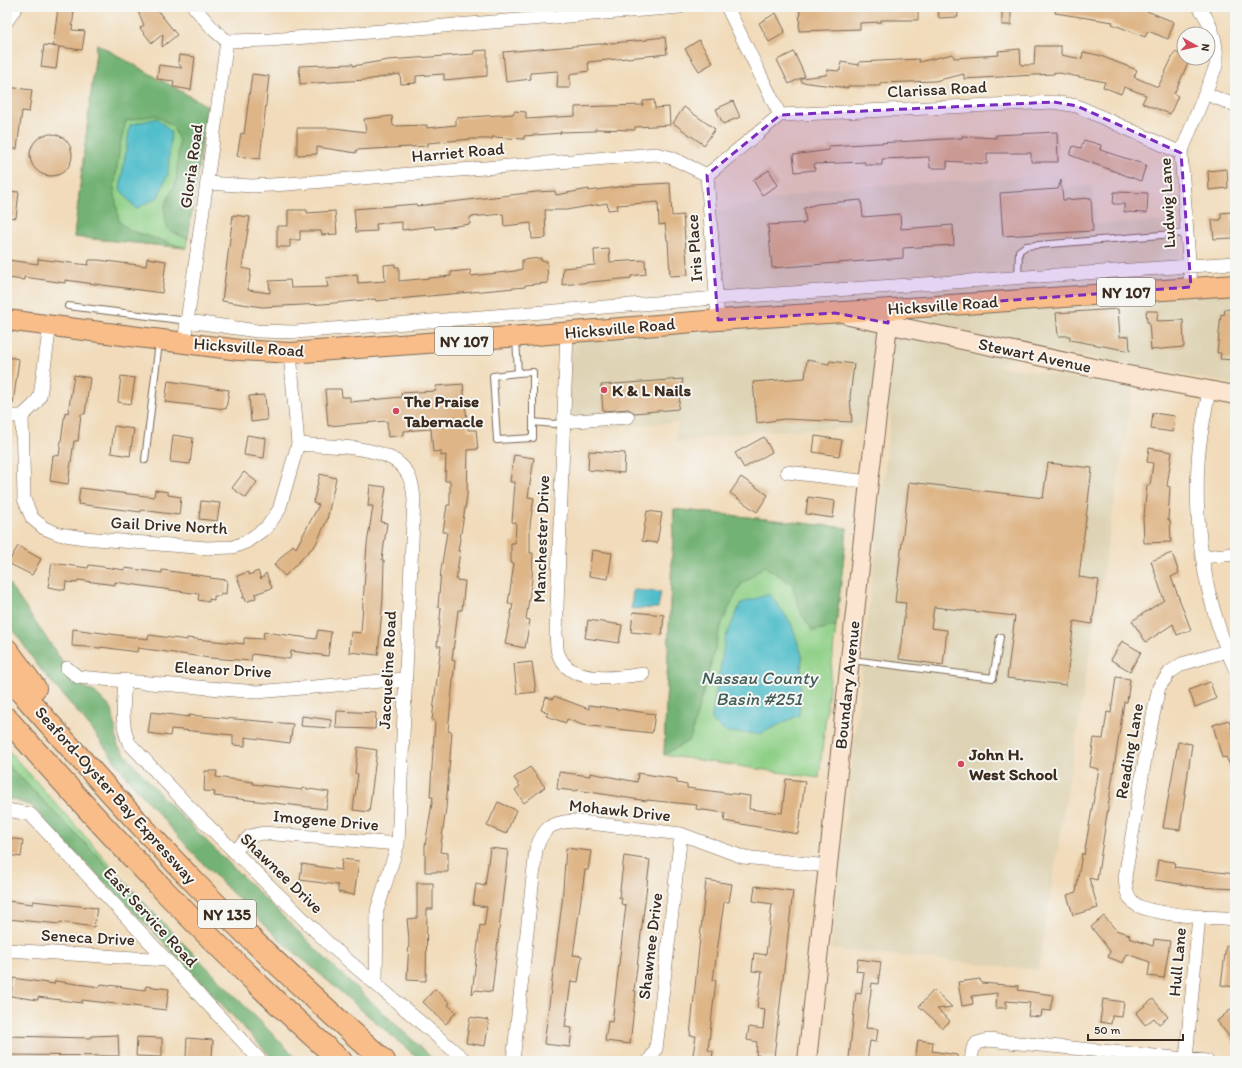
<svg xmlns="http://www.w3.org/2000/svg" width="1242" height="1068" font-family="Itim,sans-serif">
<style>
.built{fill:#ded3b4}
.green{fill:#8fd087;stroke:#657d52}
.forest{fill:#73b274;stroke:#576e49}
.water{fill:#50bdca;stroke:#467474}
.building{fill:#deb587}
.lines{fill:none;stroke-linecap:round;stroke-linejoin:round}
.service-casing{stroke:#7b6855;stroke-width:8}
.minor-casing{stroke:#7b6855;stroke-width:14}
.secondary-casing{stroke:#7b6855;stroke-width:20}
.primary-casing{stroke:#7b6855;stroke-width:22}
.motorway-casing{stroke:#7b6855;stroke-width:24}
.service{stroke:#fff;stroke-width:6}
.minor{stroke:#fff;stroke-width:13}
.secondary{stroke:#fce5d0;stroke-width:18}
.primary{stroke:#f8bd89;stroke-width:20}
.motorway{stroke:#f8bd89;stroke-width:22}
.marked{fill:#7b2cbf;fill-opacity:0.2;stroke:#7b2cbf;stroke-width:3;stroke-dasharray:8 5;stroke-linejoin:round}
.poi-dot{fill:#d1495b;stroke:#f6f6f2;stroke-width:1.5}
.labels{text-anchor:middle;stroke-width:4;stroke-linejoin:round;paint-order:stroke}
.shield{fill:#f6f6f2;stroke:#73675e;stroke-width:1}
.shield-label{font-size:16px;font-weight:bold;fill:#3b2a1e}
.street-label{font-size:17px;fill:#3b2a1e;stroke:#f6f6f2}
.poi-label{font-size:17px;font-weight:bold;fill:#3b2a1e;stroke:#f6f6f2;text-anchor:start}
.water-label{font-size:18px;font-style:italic;fill:#425d5a;stroke:#f6f6f2}
</style>
<rect width="100%" height="100%" fill="#f6f6f2"/>
<filter id="ink" filterUnits="userSpaceOnUse"><feTurbulence type="fractalNoise" baseFrequency=".025" numOctaves="2"/><feDisplacementMap in="SourceGraphic" scale="8" xChannelSelector="R" yChannelSelector="G"/><feConvolveMatrix kernelMatrix="1 2 1 2 8 2 1 2 1" color-interpolation-filters="sRGB"/></filter>
<filter id="wash" filterUnits="userSpaceOnUse"><feTurbulence type="fractalNoise" baseFrequency=".012" numOctaves="4" result="noise"/><feDisplacementMap in="SourceGraphic" scale="16" xChannelSelector="R" yChannelSelector="G"/><feGaussianBlur stdDeviation="0.9" result="paint"/><feColorMatrix in="noise" values="0 0 0 0 0 0 0 0 0 0 0 0 0 0 0 0 0 1.4 0 .05"/><feComposite in="paint" operator="in"/></filter>
<g filter="url(#wash)">
<rect width="100%" height="100%" fill="#f1dbba"/>
<!-- built -->
<path class="built" d="M1063,175L1064,188L1093,186L1096,224L1178,221L1184,294L1235,290V384L1036,348L995,365L1133,388L1038,970L831,949L891,411L854,428L747,432L675,443L678,422L565,431L570,340L724,328L715,213L823,189Z"/>
<!-- green -->
<path class="green" d="M97,44L207,106L186,248L74,237Z
M674,509L847,528L819,778L664,755Z
M7,749L9,751L157,917L7,764Z"/>
<!-- forest -->
<path class="forest" d="M97,44L207,106L188,239L170,231L165,223V205L176,182L179,141L173,127L156,115L126,121L120,146L114,188L119,222L132,231L186,248L74,237Z
M674,509L847,528L836,626L813,631L802,615L792,584L764,566L740,586L722,623L690,740L664,755Z
M7,581L78,684L96,693L112,709L118,746L164,799L338,971L431,1057L439,1061H421L279,939L199,860L128,779L91,728L37,665L7,620Z
M7,764L299,1061H275L165,944L51,828L32,806L7,798Z"/>
<!-- water -->
<path class="water" d="M157,118L171,132L168,174L158,197L136,209L120,189L130,125Z
M633,590L661,592L658,608L631,609Z
M770,594L791,623L802,655L799,715L760,734L726,732L711,721L725,639L741,603Z"/>
<g id="blocks">
<!-- building -->
<path class="building" d="M136,7H155L177,35L162,47L163,34L152,43L140,28L144,25Z
M800,7H918V20H881V22L860,23V29L799,31Z
M938,7H957L958,17L939,18Z
M1002,7H1011V25H1002Z
M1056,7H1137L1174,22L1168,39L1148,31L1145,37L1112,24L1113,22L1055,13Z
M58,8L74,10L72,30L85,31L82,50L53,46Z
M776,13L785,31L784,30L785,33L769,42L759,23Z
M665,37L667,54L588,62L589,71L570,74V88H557L558,71L530,73L531,79L506,82L503,52L647,40V39Z
M699,40L713,63L699,71L685,49Z
M44,45L59,47L56,69L41,67Z
M1035,46H1061V55L1082,59L1083,52L1098,55L1137,70L1134,77L1158,87L1175,52L1184,56V58L1190,59L1174,94L1178,96L1170,114L1142,103L1146,95L1124,87L1121,94L1103,87L1105,82L1054,72V74L964,79V74L935,81L880,83V86H848V88L801,82V78L789,84L777,60L794,52L805,76L801,78L826,75L827,70L840,71L841,62L859,65V62L919,59V62L953,54L954,58L999,55L998,51L1020,49L1021,65H1034Z
M487,50V76L444,80V74L416,76V83L401,84L400,74L366,80L300,84L299,66L353,64V66L388,60L474,54V51Z
M179,55L195,57L191,90L173,87L174,81L157,79L159,65L182,68L178,63Z
M252,74L269,76L260,159L237,156L241,133L244,134Z
M7,87L32,90L29,112L22,111L17,149L7,148Z
M654,100L655,108L669,107L670,125L635,127V130L595,129V131L560,132L561,133L524,136V139L492,137V139H472L428,143V146L356,150V153L317,147V154L297,155V128H334L366,132L364,119L392,116L393,126L427,125V128L456,125V118L514,114V111L526,112V119L575,116V107L643,105V101Z
M733,101L740,117L723,124L716,109Z
M684,107L715,129L704,145L673,123Z
M1057,132L1058,162H1031V153H987V164L947,161V168H930L929,157L882,159V165H865V162L814,164L815,170L795,172L793,155L829,150V146L962,138V136L996,138V135Z
M30 155a21 21 0 1 1 42 0a21 21 0 1 1-42 0Z
M1084,140L1101,145L1100,150L1146,165L1141,181L1070,155L1073,146L1081,148Z
M1227,169L1228,188L1209,190L1208,171Z
M769,170L778,185L762,195L753,180Z
M1061,180L1063,200L1091,198L1093,231L1003,236L1000,193L1058,189Z
M670,183L672,216L683,215L688,275L670,276L668,240H667L665,224L659,225L658,202L617,205L618,209L608,210L607,203L566,210H545L546,238L532,239L531,223L504,226L503,214L470,217V224L435,229L434,226L402,230V222L376,224L377,231L356,232L354,209L416,204L417,206L536,192L555,191L556,195L589,189V191L633,185Z
M7,191L19,192L16,218L7,217Z
M1114,192L1148,193L1147,213L1124,212V204H1113Z
M861,200L863,217L900,214L901,229L953,225L954,245L903,248V258L772,268L768,225L802,223L803,225V223L806,222L804,208L817,204Z
M288,210H307V213L335,211L337,234L322,235L321,231H300V240H290V247H277V226H288Z
M1231,212L1233,238L1214,239L1212,220H1221V213Z
M233,215L250,217L242,268L251,270L248,290L270,293L269,281L290,280L291,288L328,287L326,278L357,274L358,283L385,281L384,265L395,264V267H399V281L451,276V272L470,270L471,276L515,271L522,269V260L541,258V261H547L548,283L525,285V287L376,301L375,299L323,304L262,307L222,301Z
M609,249L610,262L645,260L646,274L631,276V278L562,285L563,268L595,265L594,250Z
M147,258L166,261L162,293L65,280V283L24,277V280L7,278V260L38,264V259L88,265L89,260H98L146,266Z
M1118,309L1120,337L1129,336L1130,351L1070,340V336H1058L1056,313Z
M1225,309L1235,310L1234,360L1220,359L1221,353H1217L1221,314L1224,315Z
M1146,311H1158L1157,321L1183,320L1184,347L1151,350L1149,322H1147Z
M7,357L19,359L13,404L7,403Z
M807,360L829,364L830,361L854,364L850,397L852,422L784,419L757,423L753,382L805,378Z
M74,375L90,378L85,414H81L78,441H74L68,484L50,481L53,455L59,456L65,412L68,413Z
M121,376L135,378L131,404L118,402Z
M683,379L678,409L635,413L628,409L603,411L601,385Z
M168,381L229,390L226,409L165,402Z
M463,384L468,430H476L478,449L468,450L467,496L458,551H460L456,580L465,581L462,610H458L452,660L455,661L448,731L452,732L446,808L440,852L448,853V872H425V846L433,797H430L435,721L432,720L441,646H437L441,608L438,607L441,570L447,532H443L447,505H450V481H445L446,455L441,456V451L433,452L431,429L404,431V435L388,437L387,421L328,426L325,389H341L342,397H350V402L402,397L401,393L436,391V386Z
M265,395L267,420L251,422L249,396Z
M1153,413L1175,416L1173,432L1151,429Z
M114,426L134,429L130,456L111,453Z
M173,435L193,438L190,464L170,462Z
M247,435L266,438L264,458L244,455Z
M815,436L842,440L839,456L813,452Z
M764,437L772,452L744,468L735,453Z
M1149,448L1172,452L1167,486L1170,487L1168,520H1170L1171,542L1144,543L1143,516H1144L1147,485H1150L1153,463L1147,462Z
M589,451L625,453L624,473L588,470Z
M514,455L534,458L528,497L534,498L530,524V553H533L532,579L526,619L530,620L525,648L505,644L513,604H508L514,563H511V543H515L516,523L512,522L515,482H510Z
M1048,463L1092,468L1079,577L1099,580L1092,624L1074,621L1066,685L1007,678L1015,616L934,607L931,628L947,630L943,665L899,659L906,603L895,602L909,482L1043,498Z
M244,472L257,482L246,498L232,488Z
M320,474L336,478L327,520L316,544L285,576L274,565L293,545L296,548L319,505L313,503Z
M741,477L768,495L757,512L730,493Z
M370,485L386,487L381,522L387,523L382,560H384L383,598L378,655L349,652L351,632L361,633L367,544L373,506H368Z
M80,488L154,497L155,490L168,492V495L181,497L179,515L141,510V512L78,504Z
M808,497L835,501L833,518L806,514Z
M201,501L220,503L217,521L199,519Z
M647,511L662,513L657,543L642,541Z
M18,546L41,559L32,575L8,563Z
M592,550L612,553L608,579L589,576Z
M1172,553L1179,573L1171,577L1191,630L1177,635L1173,624L1146,642L1132,621L1164,600L1151,561Z
M52,563L88,568L89,565L125,570V568L162,573V570L211,577L210,578L227,580L226,594L221,593L220,596H214V600L209,599V602L198,600L199,594L115,582V585L78,580L77,583L66,582L65,590L48,587Z
M258,571L261,579L266,573L272,588L255,594L256,598L246,602L245,598H242L244,596L237,576L248,572L249,575Z
M633,612L664,615L662,635L631,632Z
M588,620L622,625L619,643L585,638Z
M73,629L148,639L149,635L187,640V638L244,644V638L263,639L264,632L316,639L318,630L331,632L328,656L291,651L290,659L252,654L251,661L210,658L138,648L137,652L101,647V648L72,646Z
M1122,641L1141,652L1130,671L1111,660Z
M532,662L536,692L517,694L514,664Z
M1116,677L1130,679L1127,702H1124L1097,880L1089,878L1098,908L1073,915L1067,895L1076,892L1082,853L1084,855L1099,769L1090,767L1094,738L1103,739L1107,712L1111,713Z
M1210,682L1216,699L1195,707L1189,690Z
M554,696L589,709V705L655,714L652,733L582,725L567,719L566,723L546,716L548,713L541,710L546,697L553,699Z
M337,711L376,713L375,729L336,728Z
M151,712L189,717V715L293,724L290,743L245,737V746L233,745V735L171,729L170,736L148,733Z
M302,716L331,720V728L301,726Z
M1229,720L1235,742V776L1226,757L1222,758L1213,725Z
M1178,742L1192,744L1180,830L1163,828Z
M358,747L377,750L369,812L353,810L358,774L355,773Z
M530,767L545,787L524,803L515,790L520,786L514,778Z
M205,771H217L216,777L253,782V784L302,790V788L329,792L326,809L214,796L215,792L204,791Z
M559,772L590,776V773L637,782L638,773L677,779V783L687,785V788L750,796L749,809L782,813L786,779L805,781L798,834L724,821L725,813L696,809L697,805L647,800V801L577,790L576,791L557,789Z
M498,802L516,810L506,834L487,826Z
M7,838L23,840L21,857L7,855Z
M490,848L508,850L495,966L492,992L476,990L472,994L480,925L484,926L487,907L473,905L476,884L485,886Z
M566,848L591,851L588,870H585L573,955L582,956L578,982L571,981L565,1027L572,1028L570,1047L544,1044L562,903Z
M624,856L650,860L634,991H636L630,1044L605,1041L608,1021L612,1022L626,905L621,904L622,898H619Z
M342,859L359,861L354,895L338,892V885L300,880L302,864L341,870Z
M1158,860L1175,862L1174,867L1235,874V889L1199,887L1155,880Z
M706,880L732,884L729,902H724L713,980H716L708,1050L713,1051L712,1061H692L696,1036H690Z
M417,883H433V909H427L426,981L407,980L409,939L407,919L417,918Z
M755,886L793,891L774,1057L756,1055L757,1042L747,1040L749,1027L763,1029L765,1009L757,1008L762,972L752,971L754,953L766,955L772,904L753,901Z
M7,901L33,904V901L97,908L94,927L60,922V924L7,919Z
M1104,916L1116,930L1130,935L1129,938L1153,946L1154,939L1170,941L1164,978L1148,976L1150,962L1127,954L1123,963L1108,957L1110,951L1091,927Z
M1226,946L1235,947V987L1221,985Z
M858,959L881,962L878,984L872,983L866,1028L878,1029L876,1042L870,1041L867,1060L849,1058L856,993L861,994L864,972L856,971Z
M13,978L54,984L55,981L100,987L101,984L145,990L146,986L169,989L166,1010L82,1000V1003L38,997V1000L11,996Z
M980,979L981,983L1019,986L1018,990L1053,995L1050,1011L1042,1010L1041,1017L1028,1016L1030,1003L1006,1001V1008H996L997,993L972,996L973,1004L962,1006L958,982Z
M435,989L450,1003L448,1005L456,1012L446,1024L423,1002Z
M934,990L952,1007L937,1009L950,1021L943,1028L919,1006Z
M1103,999L1124,1002L1122,1017L1112,1016L1111,1024L1100,1022Z
M1153,999L1168,1017L1159,1024L1154,1018L1145,1025L1136,1013Z
M1235,1006V1044L1217,1021Z
M470,1017L489,1020L485,1046L466,1043Z
M118,1035L119,1056L7,1055V1036L91,1038V1036Z
M137,1037L162,1038V1057L136,1056Z
M187,1038L213,1040L212,1058L186,1057Z
M918,1040L933,1042L932,1051L957,1055V1061H915Z"/>
</g>
</g>
<g filter="url(#ink)">
<use href="#blocks" fill-opacity="0" stroke="#7b6855" stroke-width="1"/>
<g class="lines">
<!-- service casing -->
<g class="service-casing">
<path id="service" d="M1018,277L1019,251L1026,246L1186,233
M68,306L188,321
M516,339L518,373L533,372V438L497,440L493,376L518,373
M533,422L554,424L563,422
M145,460L159,342
M852,660L993,678L1000,637"/>
</g>
<!-- minor casing -->
<g class="minor-casing">
<path id="minor" d="M727,7L780,115
M7,21L16,7
M227,41L270,40L680,7
M1206,94L1235,105
M707,175L780,115L1054,102L1077,106L1181,153
M707,175L718,320
M207,183L252,186L288,184L656,154L672,158L707,175
M1191,287L1181,153L1216,66C1218,45 1212,24 1199,7
M188,321L257,331L295,332L716,298L1235,263
M567,332L556,634C557,640 556,647 558,653C569,686 616,678 643,674
M184,343L227,41L215,31L194,7
M1209,390C1205,414 1199,439 1198,463C1194,534 1206,604 1235,669
M7,416H22L35,404L40,396L50,325
M22,416L24,499L32,518L44,528L59,534L84,538L207,548L233,547L246,542L267,527L279,510L298,444L290,353
M563,422L628,417
M298,444C327,447 387,444 405,470C412,479 413,489 414,499L398,844L377,910L376,983
M787,472L869,482
M1202,557L1235,554
M1227,651L1182,664L1170,672L1159,687L1149,735L1125,877C1126,887 1126,895 1133,902C1145,916 1215,917 1235,919
M67,668L78,677L257,692L404,679
M125,680C124,702 120,723 129,743L194,812L331,946L466,1061
M7,810L30,814L261,1061
M234,852L250,836L263,833L398,844
M7,950L167,960
M1186,1059L1199,916
M513,1061L536,849C544,827 550,823 573,821L681,834L743,857L828,866
M649,1061L656,1049L681,834
M971,1061L973,1048L977,1043L988,1040L1207,1061"/>
</g>
<!-- secondary casing -->
<g class="secondary-casing">
<path id="secondary" d="M849,316L1118,373L1235,395
M807,1061L869,482L890,309"/>
</g>
<!-- primary casing -->
<g class="primary-casing">
<path id="primary" d="M7,320L239,350L290,353L536,335L718,320L922,307L1235,285"/>
</g>
<!-- motorway casing -->
<g class="motorway-casing">
<path id="motorway" d="M7,650L35,688
M7,676C69,746 131,817 196,884C256,946 320,1004 384,1061
M7,719C113,839 221,955 341,1061"/>
</g>
<!-- service -->
<use href="#service" class="service"/>
<!-- minor -->
<use href="#minor" class="minor"/>
<!-- secondary -->
<use href="#secondary" class="secondary"/>
<!-- primary -->
<use href="#primary" class="primary"/>
<!-- motorway -->
<use href="#motorway" class="motorway"/>
</g>
</g>
<!-- marked area -->
<path class="marked" d="M1054,102L1077,106L1181,153L1191,287L890,309L888,323L835,313L718,320L707,175L780,115Z"/>
<!-- markers -->
<g class="poi-dot">
<circle cx="604" cy="390" r="4"/>
<circle cx="396" cy="411" r="4"/>
<circle cx="961" cy="764" r="4"/>
</g>
<g class="labels">
<!-- shield labels -->
<g class="shield">
<rect x="1097" y="278" width="58" height="28" rx="3"/>
<rect x="435" y="327" width="58" height="28" rx="3"/>
<rect x="198" y="900" width="58" height="28" rx="3"/>
</g>
<g class="shield-label">
<text x="1126" y="298">NY 107</text>
<text x="464" y="347">NY 107</text>
<text x="227" y="920">NY 135</text>
</g>
<!-- street labels -->
<g class="street-label">
<text transform="translate(937 89) rotate(-3)" y="6">Clarissa Road</text>
<text transform="translate(458 152) rotate(-5)" y="6">Harriet Road</text>
<text transform="translate(191 166) rotate(-82)" y="6">Gloria Road</text>
<text transform="translate(1167 203) rotate(-93)" y="6">Ludwig Lane</text>
<text transform="translate(694 248) rotate(-94)" y="6">Iris Place</text>
<text transform="translate(943 305) rotate(-4)" y="6">Hicksville Road</text>
<text transform="translate(620 328) rotate(-5)" y="6">Hicksville Road</text>
<text transform="translate(249 347) rotate(4)" y="6">Hicksville Road</text>
<text transform="translate(1035 355) rotate(12)" y="6">Stewart Avenue</text>
<text transform="translate(169 525) rotate(3)" y="6">Gail Drive North</text>
<text transform="translate(541 539) rotate(-88)" y="6">Manchester Drive</text>
<text transform="translate(223 669) rotate(3)" y="6">Eleanor Drive</text>
<text transform="translate(387 670) rotate(-87)" y="6">Jacqueline Road</text>
<text transform="translate(847 685) rotate(-84)" y="6">Boundary Avenue</text>
<text transform="translate(1129 751) rotate(-80)" y="6">Reading Lane</text>
<text transform="translate(116 795) rotate(48)" y="6">Seaford-Oyster Bay Expressway</text>
<text transform="translate(620 810) rotate(6)" y="6">Mohawk Drive</text>
<text transform="translate(326 820) rotate(5)" y="6">Imogene Drive</text>
<text transform="translate(282 873) rotate(44)" y="6">Shawnee Drive</text>
<text transform="translate(151 917) rotate(47)" y="6">East Service Road</text>
<text transform="translate(88 937) rotate(3)" y="6">Seneca Drive</text>
<text transform="translate(650 946) rotate(-83)" y="6">Shawnee Drive</text>
<text transform="translate(1177 962) rotate(-85)" y="6">Hull Lane</text>
</g>
<!-- poi labels -->
<g class="poi-label">
<text x="612" y="396">K &amp; L Nails</text>
<text x="404" y="407">The Praise<tspan x="404" dy="20">Tabernacle</tspan></text>
<text x="969" y="760">John H.<tspan x="969" dy="20">West School</tspan></text>
</g>
<!-- water labels -->
<g class="water-label">
<text x="759" y="684">Nassau County<tspan x="759" dy="21">Basin #251</tspan></text>
</g>
</g>
<!-- margin -->
<rect width="1242" height="1068" fill="none" stroke="#f6f6f2" stroke-width="24"/>
<!-- north arrow -->
<g transform="translate(1196 46) rotate(98)"><circle r="19" fill="#f6f6f2" stroke="#aba49d"/>
<path d="M0-3L7 15L0 10L-7 15Z" fill="#d1495b"/>
<text y="-6" font-size="11" font-weight="bold" text-anchor="middle" fill="#3b2a1e">N</text>
</g>
<!-- scale -->
<path d="M1088 1034v6h95v-6" fill="none" stroke="#3b2a1e" stroke-width="2"/>
<text x="1094" y="1034" font-size="12" fill="#3b2a1e" stroke="#f6f6f2" stroke-width="3" paint-order="stroke">50 m</text>
</svg>
